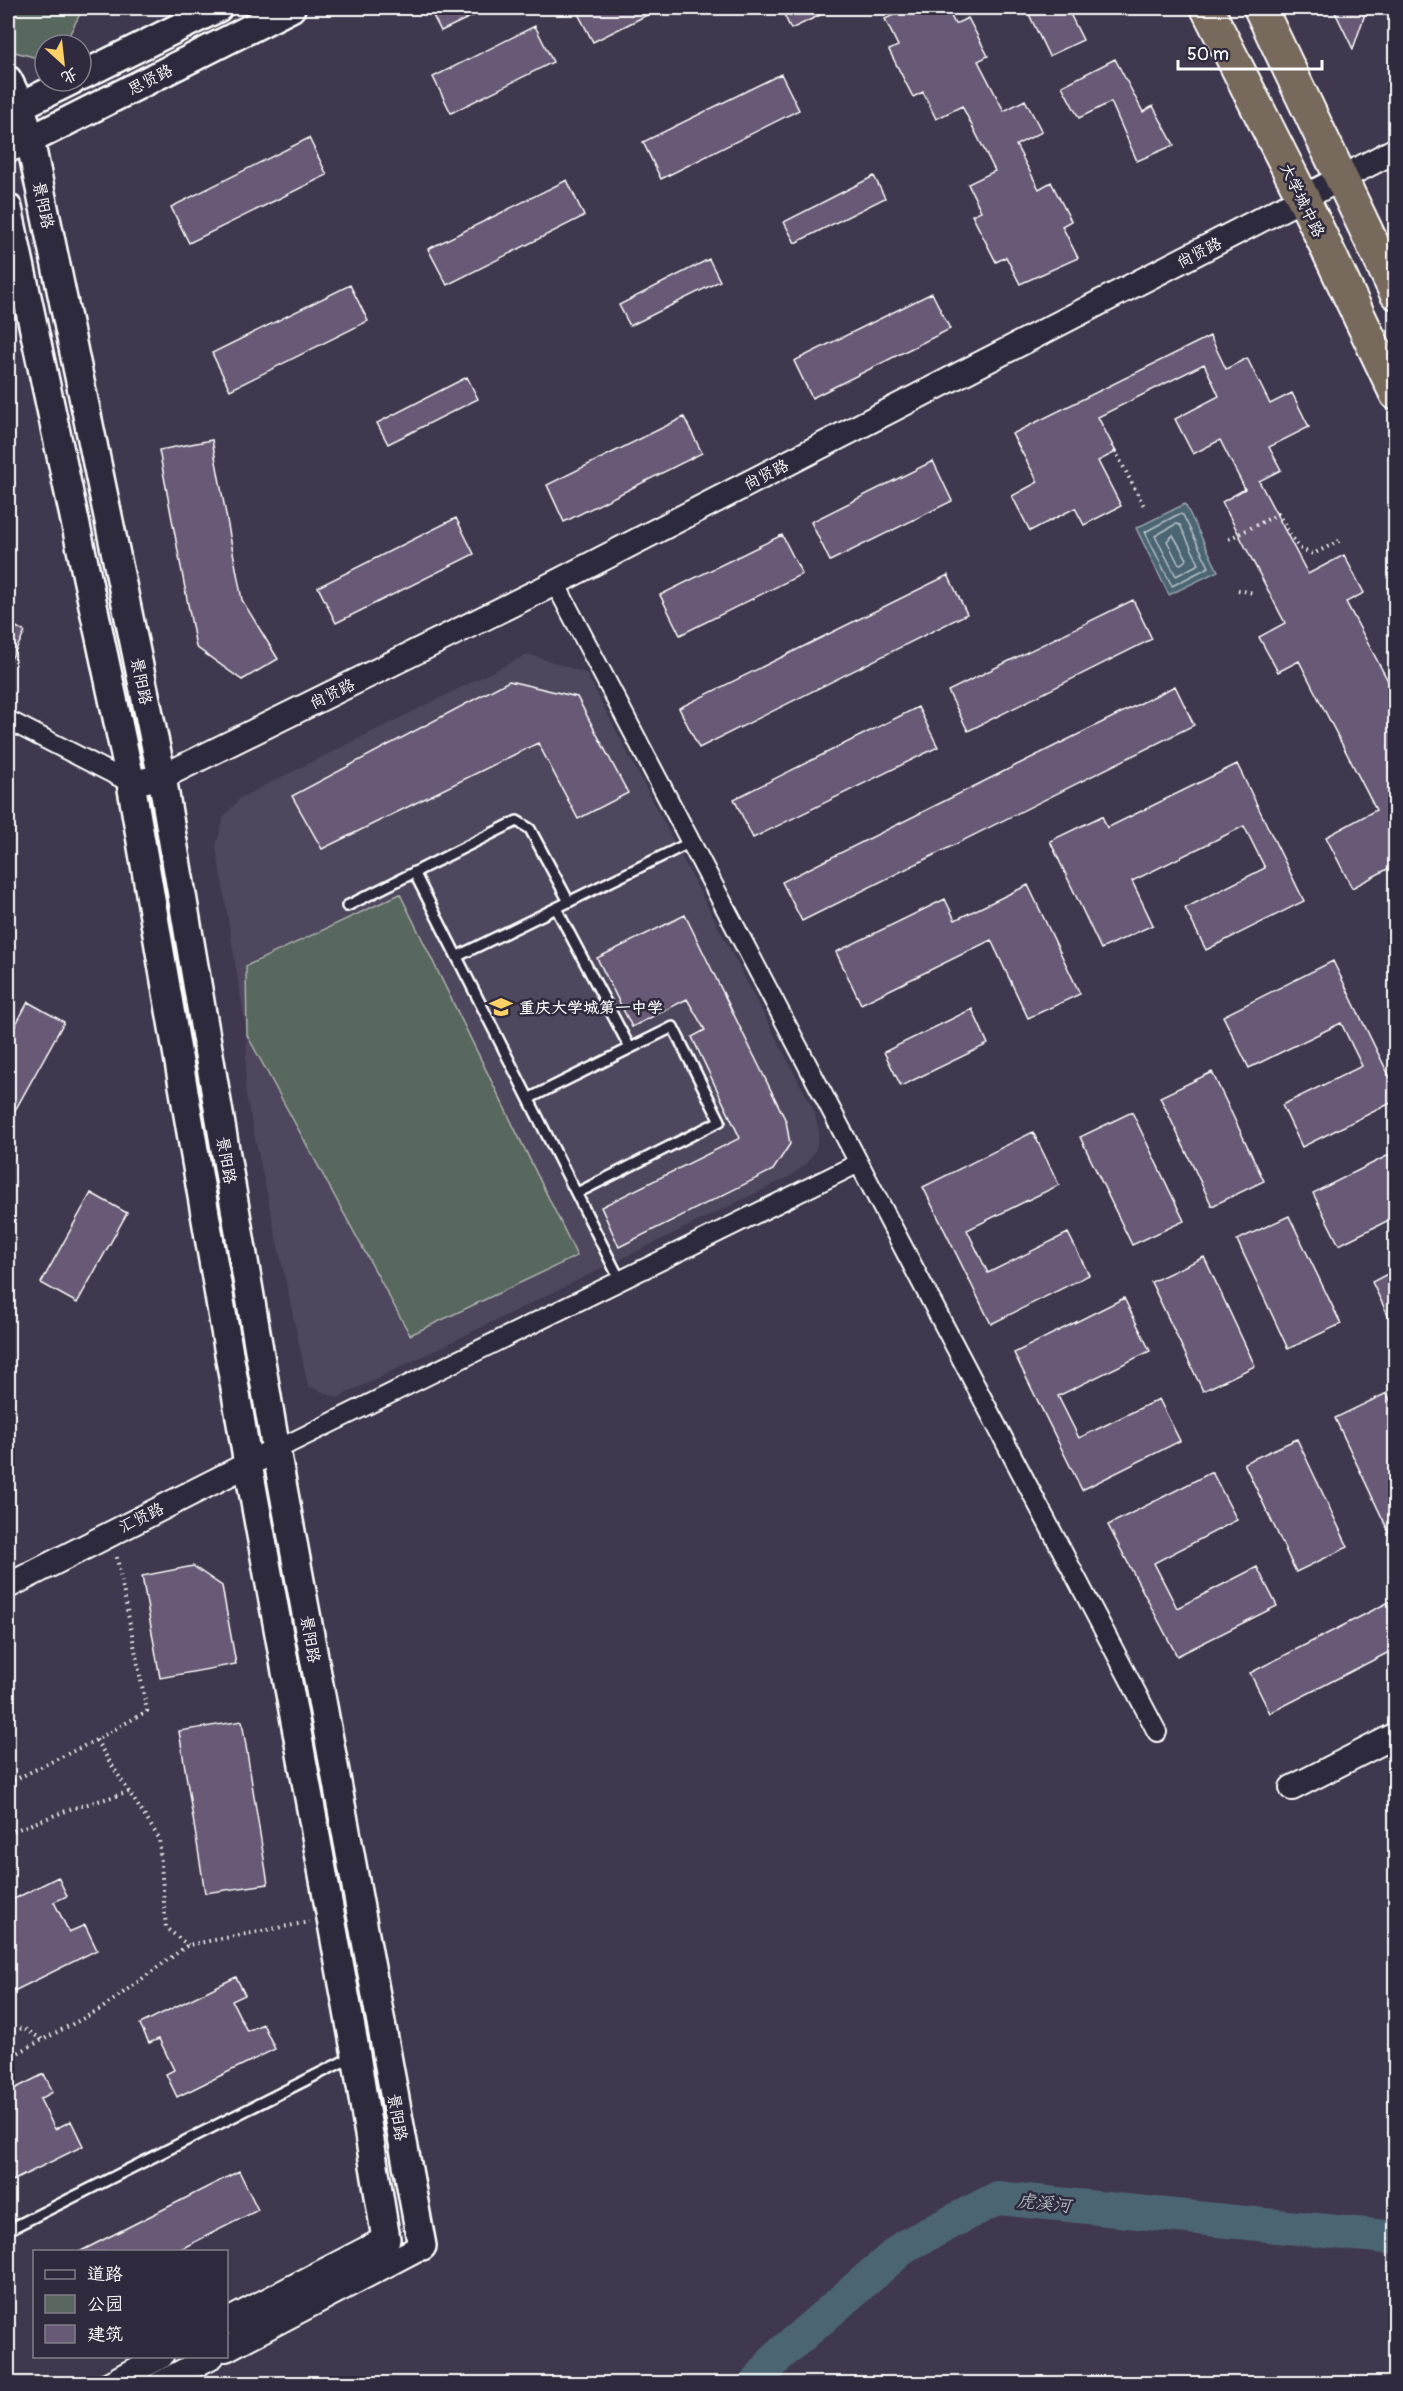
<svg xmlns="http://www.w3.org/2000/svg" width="1403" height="2391" font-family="Pangolin,'LXGW WenKai TC',sans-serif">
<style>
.built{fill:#50465d}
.green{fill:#59675e;stroke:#acb3ae;stroke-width:1.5}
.water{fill:#4c6573;stroke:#94a3ab;stroke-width:1.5}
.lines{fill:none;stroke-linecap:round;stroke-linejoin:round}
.shore{stroke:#b7c1c7;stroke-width:1.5}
.river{stroke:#4c6573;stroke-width:34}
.building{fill:#675a76;stroke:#fff;stroke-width:1.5}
.service-casing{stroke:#fff;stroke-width:14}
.minor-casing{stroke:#fff;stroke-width:22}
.tertiary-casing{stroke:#fff;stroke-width:28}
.secondary-casing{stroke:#fff;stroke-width:32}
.trunk-casing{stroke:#fff;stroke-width:36}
.path{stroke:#fff;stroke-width:4;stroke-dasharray:1.5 4.5;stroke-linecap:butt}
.service{stroke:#2f2a3d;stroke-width:9}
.minor{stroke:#2f2a3d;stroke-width:18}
.tertiary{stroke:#2f2a3d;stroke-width:24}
.secondary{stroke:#2f2a3d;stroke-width:27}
.trunk{stroke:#77695c;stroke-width:32}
.labels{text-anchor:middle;stroke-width:5;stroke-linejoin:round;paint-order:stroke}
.street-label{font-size:16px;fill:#fff;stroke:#2f2a3d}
.poi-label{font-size:16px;font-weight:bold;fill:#fff;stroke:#2f2a3d;text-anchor:start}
.water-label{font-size:18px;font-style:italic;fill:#aebac0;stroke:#2f2a3d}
</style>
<rect width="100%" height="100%" fill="#40384e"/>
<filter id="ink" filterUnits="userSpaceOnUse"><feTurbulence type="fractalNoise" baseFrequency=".0167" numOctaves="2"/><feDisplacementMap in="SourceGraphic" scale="12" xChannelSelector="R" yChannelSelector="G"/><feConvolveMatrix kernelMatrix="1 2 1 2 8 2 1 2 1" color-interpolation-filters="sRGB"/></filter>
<g filter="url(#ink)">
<!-- built -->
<path class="built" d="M528,654L586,673L814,1111L819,1131L816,1149L806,1164L789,1177L337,1398L308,1386L245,1091L247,1035L216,846L224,817L240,798Z"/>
<!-- green -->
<path class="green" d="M8,8H83L64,45H45V60L11,51L8,44Z
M400,894L577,1256L410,1335L247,1035L246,966Z"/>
<!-- water -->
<path class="water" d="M1185,504L1218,571L1169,595L1136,528Z"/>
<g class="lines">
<!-- shore -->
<path class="shore" d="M1179,514L1183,515L1209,567L1172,586L1145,532Z
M1176,524L1180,525L1199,564L1176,576L1155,536Z
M1173,535L1187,559L1181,564L1178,563L1167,541Z"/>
<!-- river -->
<path class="river" d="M756,2384L777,2357L905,2246L998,2198L1396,2238"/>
</g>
<!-- building -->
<path class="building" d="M429,8H489L441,31Z
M575,8H661L593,42Z
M781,8H835L791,29Z
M908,8H947L955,24L968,18L988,56L978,61L1004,111L1025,100L1042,132L1016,145L1039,189L1051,182L1071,221L1062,226L1078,258L1020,284L1006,257L996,262L972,215L981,211L968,184L995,171L962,106L936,119L923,92L913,97L889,50L898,46L885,19Z
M1026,8H1067L1083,40L1049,56Z
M1333,8H1367L1353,49Z
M535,26L553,62L451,113L433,77Z
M1115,59L1143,112L1153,106L1174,145L1137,161L1111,102L1079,118L1062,86Z
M781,74L799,110L661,179L643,142Z
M309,138L327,175L189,243L171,207Z
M874,176L885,198L795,243L784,222Z
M567,180L584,216L447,285L428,249Z
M709,259L720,281L630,326L619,305Z
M350,285L368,321L230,390L212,353Z
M932,293L950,329L812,398L794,361Z
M1210,336L1226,369L1247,358L1270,404L1292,393L1309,427L1269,447L1281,470L1259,481L1308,574L1344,555L1364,593L1346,602L1395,694V865L1352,888L1326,837L1376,810L1299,661L1278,672L1259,637L1285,623L1222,502L1245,489L1220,440L1193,454L1175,419L1219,396L1204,364L1098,417L1116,452L1098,461L1121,506L1084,525L1075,508L1030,531L1012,496L1038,482L1012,434Z
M467,377L478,399L388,444L377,423Z
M684,417L702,453L564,522L547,485Z
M212,440L242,600L278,659L242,680L196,647L159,450Z
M933,461L952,501L830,561L811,522Z
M456,518L474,554L336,623L318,587Z
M782,535L802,574L680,635L660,595Z
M948,575L967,614L699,748L679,708Z
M1133,600L1152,639L968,731L948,691Z
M8,622L25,632L8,665Z
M509,681L577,697L628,793L578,819L538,743L322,849L292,796Z
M1175,686L1194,725L802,921L782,882Z
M918,707L938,747L753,838L734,799Z
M1237,764L1304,901L1206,950L1185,908L1265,868L1244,826L1132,881L1153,925L1101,949L1050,841L1102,816L1107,828Z
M1028,885L1080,994L1028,1018L991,940L861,1004L836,952L945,899L955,920Z
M685,915L786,1121L790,1144L773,1170L619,1247L601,1207L740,1138L692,1037L705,1030L687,999L632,1027L597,958Z
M1333,961L1395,1088V1101L1302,1147L1282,1105L1362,1066L1341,1023L1249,1068L1223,1016Z
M28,1002L64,1022L8,1123V1039Z
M972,1009L988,1044L901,1086L884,1052Z
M1212,1072L1264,1181L1212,1206L1160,1097Z
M1132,1112L1184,1221L1132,1245L1080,1137Z
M1033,1132L1059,1185L967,1230L988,1273L1068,1233L1089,1275L991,1324L923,1187Z
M1395,1152V1217L1339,1245L1313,1193Z
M91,1193L127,1213L77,1303L41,1283Z
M1289,1216L1341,1324L1288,1349L1237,1240Z
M1204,1257L1255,1366L1203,1391L1151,1282Z
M1395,1270V1330L1372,1282Z
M1124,1298L1150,1351L1058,1396L1079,1438L1159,1399L1180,1441L1082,1490L1014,1353Z
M1387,1393L1395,1411V1545L1335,1418Z
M1297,1439L1348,1547L1296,1572L1244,1463Z
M1212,1472L1237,1520L1154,1563L1177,1608L1257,1567L1277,1606L1177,1656L1108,1525Z
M193,1566L222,1586L236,1664L160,1678L142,1576Z
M1395,1599V1649L1270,1713L1250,1673Z
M242,1721L268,1884L205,1893L179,1731Z
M58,1877L67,1896L54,1902L69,1932L85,1925L97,1950L8,1994V1902Z
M236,1977L245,1995L232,2001L247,2031L263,2024L275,2049L177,2097L166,2074L174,2070L159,2039L149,2043L140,2024Z
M44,2074L53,2092L40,2099L55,2129L71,2121L83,2146L8,2183V2092Z
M239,2171L258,2210L175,2252H79Z"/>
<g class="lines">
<!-- service casing -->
<g class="service-casing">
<path id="service" d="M414,872L620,1280
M347,906L517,821L530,829L569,902
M556,908L630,1048
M458,956L691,842
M530,1098L673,1027L720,1121L577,1193
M8,2230L354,2056"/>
</g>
<!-- minor casing -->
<g class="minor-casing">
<path id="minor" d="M555,583L1157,1732
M8,720L131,783
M276,1450L859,1163"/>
</g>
<!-- tertiary casing -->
<g class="tertiary-casing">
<path id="tertiary" d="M131,783L162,777L555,583L1396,150
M8,1586L276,1450
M1292,1788L1396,1735
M226,2322L386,2239
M226,2349L422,2246
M109,2384L161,2356
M160,2384L212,2356"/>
</g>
<!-- secondary casing -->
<g class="secondary-casing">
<path id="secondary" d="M81,76L218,8
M8,80L21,106L30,140L162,777L276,1450L422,2246
M8,112L71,81
M8,148L30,140L291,8
M8,208L131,783L248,1464L356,2055L386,2239"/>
</g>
<!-- trunk casing -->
<g class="trunk-casing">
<path id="trunk" d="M1207,8L1303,198L1396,394
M1260,8L1396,293"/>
</g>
<!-- path -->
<path class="path" d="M1112,445L1145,508
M1229,539L1278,514L1299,548L1313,554L1343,539
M1238,590L1254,593
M96,1740L129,1792
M8,1783L96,1740L147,1711L116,1553
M8,1833L71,1809L129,1792L159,1838L166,1928L188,1945
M8,2032L23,2028L43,2040
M8,2058L101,2009L188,1945L309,1922"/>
<!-- service -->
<use href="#service" class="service"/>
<!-- minor -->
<use href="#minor" class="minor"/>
<!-- tertiary -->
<use href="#tertiary" class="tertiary"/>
<!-- secondary -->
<use href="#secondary" class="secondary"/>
<!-- trunk -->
<use href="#trunk" class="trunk"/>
</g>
</g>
<!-- icons -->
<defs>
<g id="school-bare" transform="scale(1.8)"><path d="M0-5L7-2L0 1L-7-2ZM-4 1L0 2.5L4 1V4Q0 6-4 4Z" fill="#ffd166" stroke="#2f2a3d" stroke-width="2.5" paint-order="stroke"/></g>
</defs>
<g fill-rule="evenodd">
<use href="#school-bare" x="501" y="1007"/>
</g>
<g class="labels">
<!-- street labels -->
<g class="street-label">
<text transform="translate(150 79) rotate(-27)" y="6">思贤路</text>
<text transform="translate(1303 200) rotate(64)" y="6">大学城中路</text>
<text transform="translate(44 205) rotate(78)" y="6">景阳路</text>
<text transform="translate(1199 252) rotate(-27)" y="6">尚贤路</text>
<text transform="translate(766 474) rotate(-27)" y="6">尚贤路</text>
<text transform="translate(142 681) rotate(78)" y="6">景阳路</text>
<text transform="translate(332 693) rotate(-26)" y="6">尚贤路</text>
<text transform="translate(227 1160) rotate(80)" y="6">景阳路</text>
<text transform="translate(141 1517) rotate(-26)" y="6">汇贤路</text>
<text transform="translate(311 1639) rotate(80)" y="6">景阳路</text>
<text transform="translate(398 2117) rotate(80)" y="6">景阳路</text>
</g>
<!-- poi labels -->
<g class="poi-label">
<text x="519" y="1013">重庆大学城第一中学</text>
</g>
<!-- water labels -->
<g class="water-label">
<text transform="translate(1044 2203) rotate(6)" y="6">虎溪河</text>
</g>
</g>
<!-- margin -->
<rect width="1403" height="2391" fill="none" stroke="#2f2a3d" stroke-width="30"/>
<rect x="15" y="15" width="1373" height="2361" fill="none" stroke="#fff" stroke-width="2" filter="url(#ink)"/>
<!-- legend -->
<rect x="33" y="2250" width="195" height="108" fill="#2f2a3d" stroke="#827f8b" stroke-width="1.5"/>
<rect x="45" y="2270" width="30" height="9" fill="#2f2a3d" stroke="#827f8b" stroke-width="1.5"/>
<text x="87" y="2280" font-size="18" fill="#ffffff">道路</text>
<rect x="45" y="2295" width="30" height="18" fill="#59675e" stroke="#827f8b" stroke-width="1.5"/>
<text x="87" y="2310" font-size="18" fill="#ffffff">公园</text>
<rect x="45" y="2325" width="30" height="18" fill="#675a76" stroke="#827f8b" stroke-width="1.5"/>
<text x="87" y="2340" font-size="18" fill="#ffffff">建筑</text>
<!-- north arrow -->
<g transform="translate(63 63) rotate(153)"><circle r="28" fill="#2f2a3d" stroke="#827f8b" stroke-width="1.5"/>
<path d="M0-4.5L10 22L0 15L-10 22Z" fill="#ffd166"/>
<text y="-9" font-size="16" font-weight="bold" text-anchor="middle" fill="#ffffff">北</text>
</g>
<!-- scale -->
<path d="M1178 60v9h144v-9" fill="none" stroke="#ffffff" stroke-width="3"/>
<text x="1187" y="60" font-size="18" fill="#ffffff" stroke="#2f2a3d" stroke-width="4.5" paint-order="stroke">50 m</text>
</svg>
